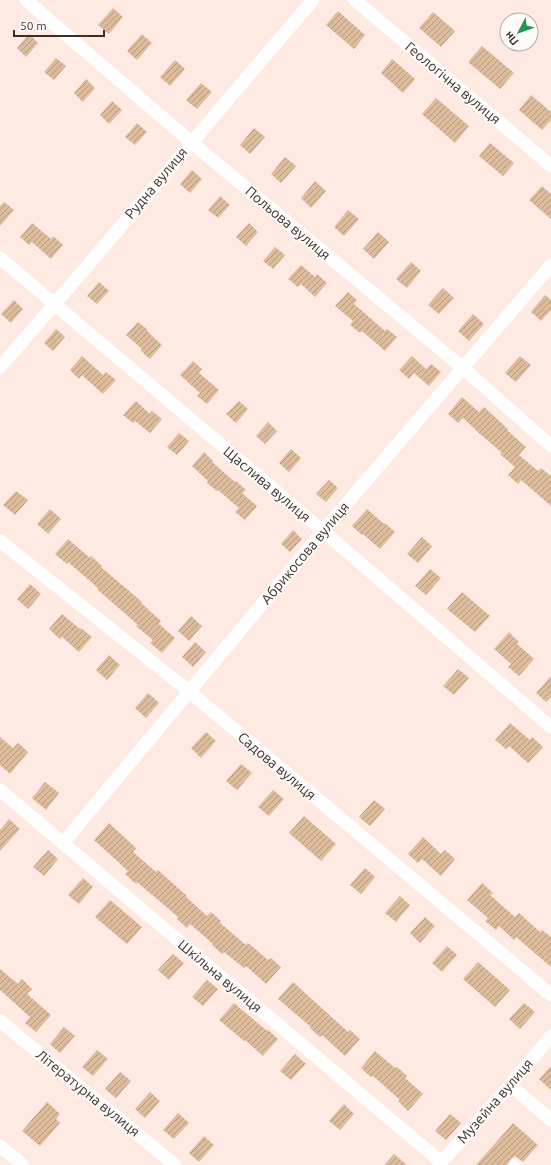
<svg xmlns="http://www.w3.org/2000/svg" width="551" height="1165" font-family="Ubuntu,sans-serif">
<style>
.building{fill:url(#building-hatch)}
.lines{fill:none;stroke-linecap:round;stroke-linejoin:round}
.service{stroke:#fff;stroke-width:7}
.minor{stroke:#fff;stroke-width:13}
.labels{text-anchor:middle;stroke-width:4;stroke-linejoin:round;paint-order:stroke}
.street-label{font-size:14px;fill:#38302d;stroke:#fffbf9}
</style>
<defs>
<pattern id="building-hatch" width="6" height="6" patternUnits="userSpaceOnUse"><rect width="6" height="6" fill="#dcbc9c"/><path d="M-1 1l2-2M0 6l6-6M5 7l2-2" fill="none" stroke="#b39980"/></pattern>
</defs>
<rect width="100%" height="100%" fill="#feeae2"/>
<!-- building -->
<path class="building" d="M113,8L123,17L109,34L98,25Z
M338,11L365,35L354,49L326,25Z
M433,12L455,31L441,47L419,28Z
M29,34L38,43L26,57L17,48Z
M142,34L152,43L137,60L127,51Z
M482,46L514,73L500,89L468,62Z
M56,58L66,66L54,80L44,72Z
M392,59L415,79L403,93L381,73Z
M175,60L185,69L170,86L160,77Z
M86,79L95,88L83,102L74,93Z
M201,83L212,92L197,109L186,100Z
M531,95L551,112V120L542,130L519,110Z
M436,98L469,126L455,143L422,114Z
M112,101L122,110L109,124L100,115Z
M137,123L147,132L135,145L125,137Z
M254,128L265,137L250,154L240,145Z
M490,143L514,163L503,176L479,156Z
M285,157L296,166L281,183L271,174Z
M192,170L202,179L190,193L180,184Z
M315,181L326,191L311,208L301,198Z
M542,186L551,194V219L529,200Z
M220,196L230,205L218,218L208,210Z
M4,202L14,210L0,226V206Z
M348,210L359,219L344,236L334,227Z
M32,223L51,239L53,236L63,245L51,259L32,242L29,245L20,237Z
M249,223L258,232L246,246L236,237Z
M378,232L389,242L374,259L363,249Z
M275,247L285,255L273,269L263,261Z
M411,262L421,271L407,288L396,279Z
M301,265L315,277L317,274L327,283L315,297L301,284L298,287L288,279Z
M99,282L109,291L97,304L87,296Z
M443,288L454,298L439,314L428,305Z
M348,292L357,300L354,304L385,331L387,329L397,337L385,351L362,331L360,333L350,325L353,321L335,306Z
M545,295L551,300V310L541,321L531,312Z
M14,300L23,309L11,323L1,314Z
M473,314L484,324L469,341L458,331Z
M138,322L148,330L147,331L162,345L150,359L141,351L142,349L126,335Z
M56,329L65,337L53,351L44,343Z
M82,356L103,375L106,372L116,380L103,394L82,375L79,379L70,370Z
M412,356L426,369L431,364L441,372L429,386L414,373L409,379L399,370Z
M520,356L531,365L516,382L505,373Z
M193,361L202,369L199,373L219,390L207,404L197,396L200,393L180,375Z
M462,397L479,412L484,407L508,429L507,430L526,447L519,455L538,471L541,468L551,476V506L521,480L518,484L508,475L515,467L500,454L502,453L479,433L463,418L458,423L448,414Z
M136,401L150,414L152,411L162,419L150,433L135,421L133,423L123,415Z
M239,401L248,409L236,423L226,414Z
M268,422L277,431L265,444L256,436Z
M179,433L189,441L177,455L167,447Z
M291,449L301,458L289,472L279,463Z
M204,452L213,461L212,462L235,482L236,481L246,490L242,493L257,506L245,520L235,512L239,508L218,490L217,491L207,483L208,481L192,466Z
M329,480L338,488L326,502L316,494Z
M16,491L28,500L15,515L3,505Z
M50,509L61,519L48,534L37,524Z
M367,509L384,524L385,523L395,532L380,549L363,534L362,535L352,526Z
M293,530L302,539L290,552L281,544Z
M422,537L432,546L418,563L407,554Z
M68,539L90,558L91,556L102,566L101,567L142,602L141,603L161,621L159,624L175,638L162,653L150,643L153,640L136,626L138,625L97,589L98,588L68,562L67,564L55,554Z
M430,569L441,578L426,595L415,586Z
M30,584L41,594L28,609L17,599Z
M462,592L490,616L475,632L447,609Z
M62,614L80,629L81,628L92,637L79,652L62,637L60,639L49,629Z
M191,616L202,626L189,641L178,631Z
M509,632L519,642L517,644L534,659L519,676L508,667L511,664L494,649Z
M195,642L206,652L193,667L182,657Z
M109,655L120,665L107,680L96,670Z
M458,669L469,678L454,695L443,686Z
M551,676V697L546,702L536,693Z
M148,693L159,703L146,718L135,708Z
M510,723L530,740L532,737L543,747L528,763L509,746L506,749L495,740Z
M206,732L216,741L201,758L191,748Z
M0,737L13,748L18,743L28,752L10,774L0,765Z
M241,764L252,773L237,790L226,781Z
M45,782L59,793L46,810L32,798Z
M273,790L284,799L269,816L258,807Z
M374,800L385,809L370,826L359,817Z
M304,816L336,844L321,861L289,833Z
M9,819L20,829L0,851V830Z
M109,823L136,848L133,852L156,872L158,870L187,896L186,897L207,916L211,912L221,921L220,923L246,945L248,943L268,960L271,958L281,967L266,984L246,966L244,968L224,952L222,954L212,945L213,944L190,924L187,928L177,919L178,917L137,882L136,884L125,874L128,871L94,840Z
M423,837L441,854L445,850L455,859L441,876L422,859L418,863L408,854Z
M48,850L58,859L44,876L33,867Z
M365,868L375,877L361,894L350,885Z
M83,878L93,887L79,904L68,895Z
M482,883L493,893L490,895L515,917L519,913L540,932L542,930L551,937V967L516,937L514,940L499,926L496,930L485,921L488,918L467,900Z
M400,896L410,905L396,922L385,913Z
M110,900L142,927L127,944L95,917Z
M425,917L435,926L420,943L410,933Z
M447,946L457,955L442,972L432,963Z
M173,954L184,963L169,980L158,970Z
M478,962L510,990L495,1007L463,979Z
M0,969L18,984L22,979L32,989L27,994L51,1015L36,1032L25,1023L30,1017L0,990Z
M207,980L218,989L203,1006L192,997Z
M293,982L348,1032L350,1030L360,1039L345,1056L322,1035L320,1037L310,1028L311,1027L278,999Z
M234,1003L267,1031L268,1030L278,1039L263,1056L245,1040L244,1041L219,1020Z
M524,1003L535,1012L520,1029L509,1019Z
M64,1027L75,1036L60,1053L50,1044Z
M97,1050L108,1059L93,1076L82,1067Z
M375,1051L395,1068L397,1067L407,1076L405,1078L423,1094L408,1111L398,1101L400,1100L373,1076L371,1077L361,1068Z
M295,1054L306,1064L291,1080L280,1071Z
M551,1066V1090L539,1079Z
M120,1072L131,1081L116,1098L105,1089Z
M150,1092L160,1101L145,1118L135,1109Z
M47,1102L60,1114L56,1119L60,1123L40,1146L22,1131Z
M344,1104L354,1114L340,1130L329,1121Z
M178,1113L189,1123L174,1139L163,1130Z
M450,1114L461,1123L446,1140L435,1131Z
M513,1123L538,1145L523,1162L515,1156L511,1159L507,1165H476Z
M204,1136L214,1145L199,1162L189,1153Z
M394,1154L407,1165H384Z"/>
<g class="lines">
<!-- service -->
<path class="service" d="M513,1165L514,1163L516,1165"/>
<!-- minor -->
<path class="minor" d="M26,0L191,142L463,368L551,446
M355,0L551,166
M0,258L323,531L551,727
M0,367C106,246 208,122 313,0
M0,541L190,692L551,995
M0,790L441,1162
M63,843L323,531L551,265
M0,1021L175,1165
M510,1085L551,1120
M0,1146L23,1165
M439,1165L510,1085L551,1036"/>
</g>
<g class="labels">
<!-- street labels -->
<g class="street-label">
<text transform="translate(453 83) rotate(40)" y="5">Геологічна вулиця</text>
<text transform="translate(156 183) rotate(-50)" y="5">Рудна вулиця</text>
<text transform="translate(288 223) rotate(40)" y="5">Польова вулиця</text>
<text transform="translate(267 484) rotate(40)" y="5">Щаслива вулиця</text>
<text transform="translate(305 553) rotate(-50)" y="5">Абрикосова вулиця</text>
<text transform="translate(277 766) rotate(40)" y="5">Садова вулиця</text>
<text transform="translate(220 976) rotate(40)" y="5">Шкільна вулиця</text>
<text transform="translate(88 1093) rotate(39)" y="5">Літературна вулиця</text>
<text transform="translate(495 1101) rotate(-49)" y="5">Музейна вулиця</text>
</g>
</g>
<!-- north arrow -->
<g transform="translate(519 32) rotate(229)"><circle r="19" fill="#fffbf9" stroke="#afaaa7"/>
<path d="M0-3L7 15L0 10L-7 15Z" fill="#229651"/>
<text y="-6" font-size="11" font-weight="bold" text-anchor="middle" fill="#38302d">Пн</text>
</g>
<!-- scale -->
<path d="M14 30v6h90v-6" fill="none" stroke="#38302d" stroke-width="2"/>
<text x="20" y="30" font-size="12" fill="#38302d" stroke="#fffbf9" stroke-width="3" paint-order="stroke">50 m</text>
</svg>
